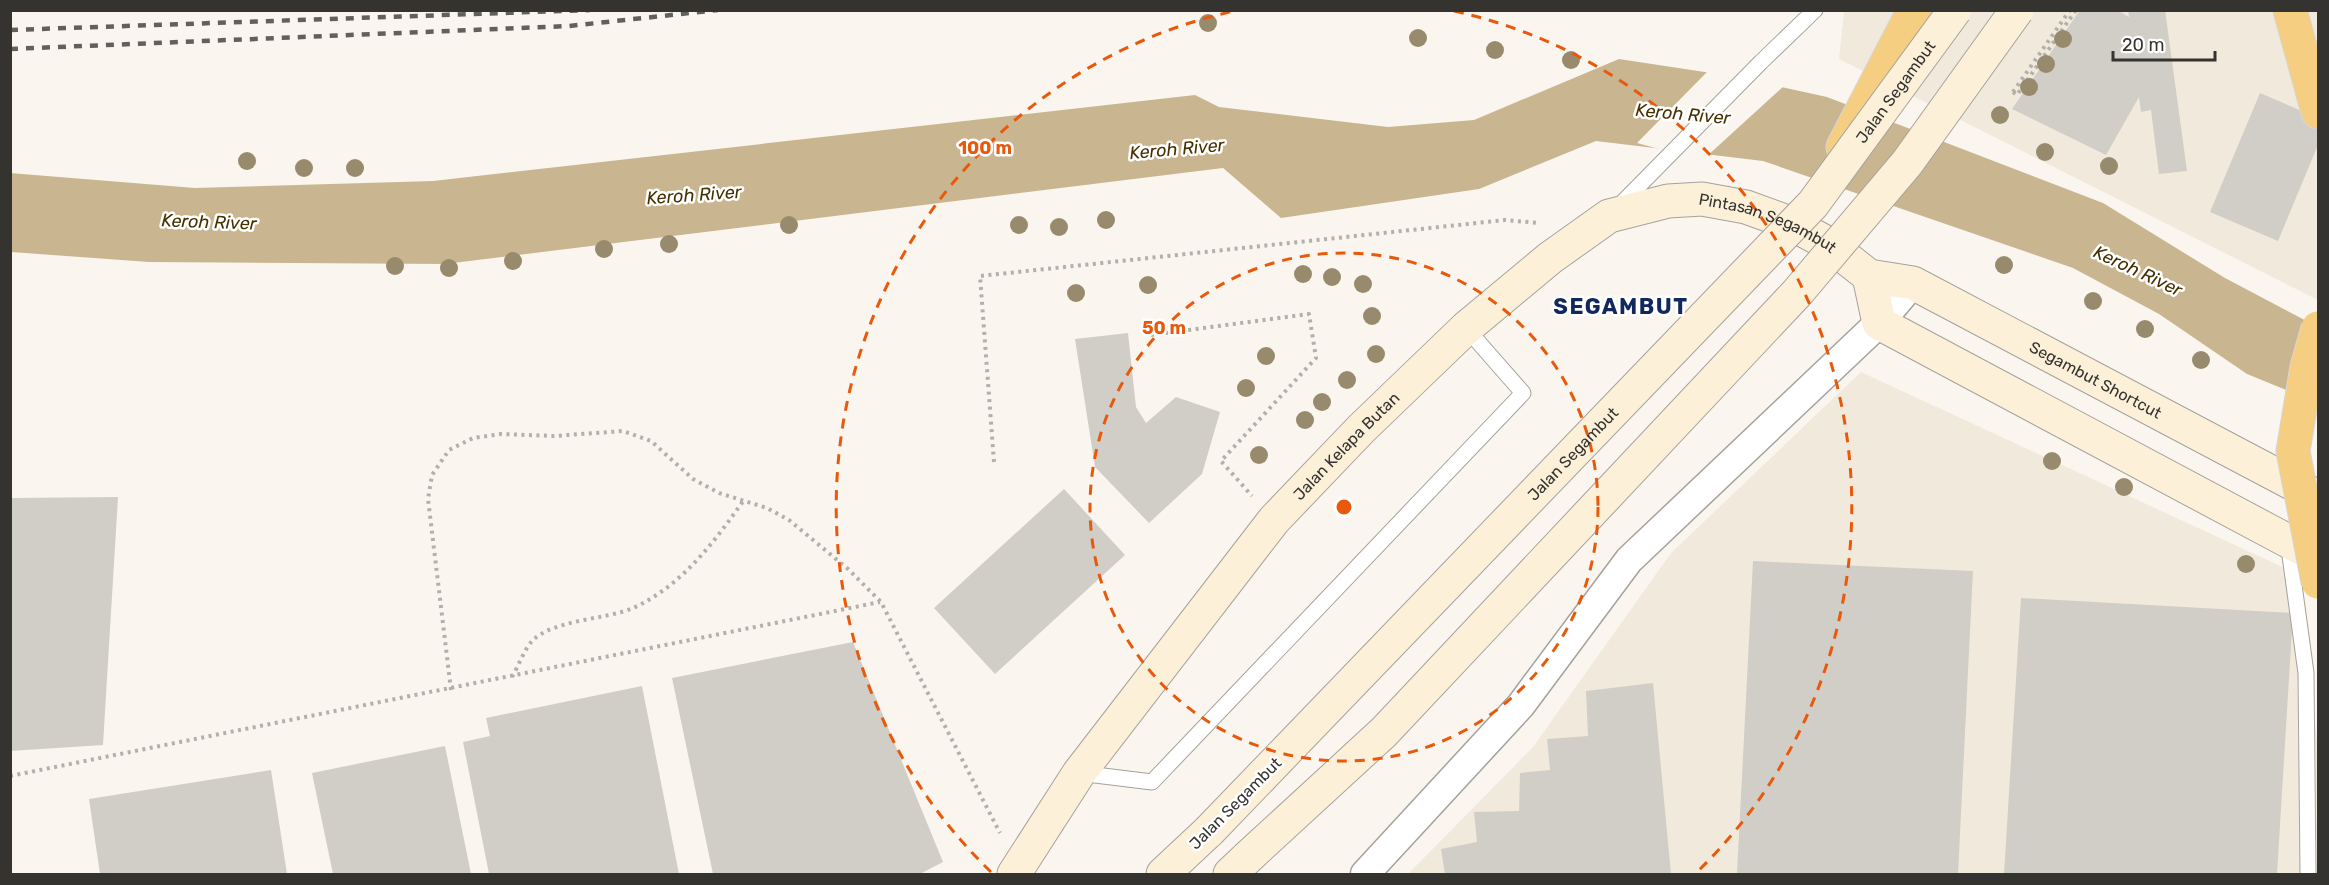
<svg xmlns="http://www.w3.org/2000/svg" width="2329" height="885" font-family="Rubik,sans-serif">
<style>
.built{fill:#f1eadc}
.water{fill:#c9b690}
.pier{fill:#faf6ef}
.building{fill:#d1cec7}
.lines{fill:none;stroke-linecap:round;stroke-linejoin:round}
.service-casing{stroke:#a5a29c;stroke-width:17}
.minor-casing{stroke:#a5a29c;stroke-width:31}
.secondary-casing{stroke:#a5a29c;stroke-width:35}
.motorway-casing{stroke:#d6d6d6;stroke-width:35}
.path{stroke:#b3b0ab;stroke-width:4;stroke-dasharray:3 4.5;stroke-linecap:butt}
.service{stroke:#fff;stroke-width:15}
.minor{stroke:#fff;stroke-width:28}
.secondary{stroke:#fcf0d9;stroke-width:33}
.motorway{stroke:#f5ce81;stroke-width:33}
.rail{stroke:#62605c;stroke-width:4.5;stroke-dasharray:8 8;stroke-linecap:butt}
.secondary-bridge-casing{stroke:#a5a29c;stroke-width:35;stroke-linecap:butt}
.motorway-bridge-casing{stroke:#d6d6d6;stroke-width:35;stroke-linecap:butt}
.secondary-bridge{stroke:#fcf0d9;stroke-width:33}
.motorway-bridge{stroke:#f5ce81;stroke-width:33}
.tree{fill:#988b6d}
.ring{fill:none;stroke:#e8590c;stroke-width:3;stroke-dasharray:10 8}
.labels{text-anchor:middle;stroke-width:5;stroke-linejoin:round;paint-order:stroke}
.street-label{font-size:16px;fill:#343330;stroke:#fff}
.water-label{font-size:18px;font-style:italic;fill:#453000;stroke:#fff}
.district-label{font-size:22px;font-weight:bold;letter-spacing:1.5px;fill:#11285e;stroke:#fff}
.centre{fill:#e8590c;stroke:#fff;stroke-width:3}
.ring-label{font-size:18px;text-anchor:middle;font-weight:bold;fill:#e8590c;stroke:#fff;stroke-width:5;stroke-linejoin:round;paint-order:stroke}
</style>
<rect width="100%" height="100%" fill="#faf6ef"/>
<!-- built -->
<path class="built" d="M1844,11H2318V300L1839,59Z
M1861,372L2302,576L2318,753V874H1408L1533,747L1671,553Z"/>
<!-- water -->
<path class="water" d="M1619,59L1731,76L1827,97L2103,203L2225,278L2318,327V403L2247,374L2159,314L2073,268L1763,161L1596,141L1479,189L1281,218L1223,168L445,264L149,262L11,252L10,173L195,188L433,181L1195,95L1219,107L1388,127L1474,120Z"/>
<!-- pier -->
<path class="pier" d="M1709,70L1785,85L1706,157L1678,154L1637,143Z"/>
<!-- building -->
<path class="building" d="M2080,10H2117L2129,17L2128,10H2165L2187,171L2159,174L2151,110L2141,112L2139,97L2106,155L2012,109Z
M2260,93L2318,118V145L2278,241L2210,212Z
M1128,333L1136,407L1146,423L1176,397L1220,412L1202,474L1149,523L1095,467L1075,339Z
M1064,489L1125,555L995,674L934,608Z
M118,497L103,745L10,751V498Z
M1753,561L1973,571L1958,874H1737Z
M2021,598L2293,613L2277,874H2004Z
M853,642L943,862L920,874H713L672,678Z
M1653,683L1671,874H1445L1441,849L1477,842L1474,812L1519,811L1520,773L1550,770L1547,739L1588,736L1586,691Z
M642,686L679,874H489L463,742L490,736L486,718Z
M445,746L471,874H333L312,773Z
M271,770L287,874H100L89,799Z"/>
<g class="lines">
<!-- service casing -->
<g class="service-casing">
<path id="service" d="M1618,207L1761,62L1815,10
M2288,541L2306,673L2308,874
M1079,773L1152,782L1523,393L1466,328"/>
</g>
<!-- minor casing -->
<g class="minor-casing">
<path id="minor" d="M1365,874L1521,705L1629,560L1879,323L1913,283"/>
</g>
<!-- secondary casing -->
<g class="secondary-casing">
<g id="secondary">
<path d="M1869,276L1879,323L2318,557"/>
<path id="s1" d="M1014,874L1079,773L1274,520L1361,429L1466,328L1550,258L1609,216L1668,201L1702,199L1746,207L1790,223L1827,243L1869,276L1913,283L2318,497"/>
<path d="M1163,874L1209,831"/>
<path d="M1230,874L1247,858"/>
</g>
</g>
<!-- motorway casing -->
<g class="motorway-casing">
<path id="motorway" d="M2290,10L2318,112
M1843,147L1914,10"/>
</g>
<!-- path -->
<path class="path" d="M2013,92L2017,95L2076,10
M2013,92L2070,10
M1151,335L1309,314L1316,358L1221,461L1252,496
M994,462L980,276L1505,220L1539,223
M512,677C518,667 524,650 532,641C554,619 605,620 633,608C682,586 714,542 744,500
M451,690L428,499L432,475L449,450L473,438L501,434L554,436L623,431L651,441L693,479L719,493L767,508L789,520L848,569L881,602L1000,833
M10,776L880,602"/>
<!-- service -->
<use href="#service" class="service"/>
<!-- minor -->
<use href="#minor" class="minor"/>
<!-- secondary -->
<use href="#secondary" class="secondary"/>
<!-- motorway -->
<use href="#motorway" class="motorway"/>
<!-- rail -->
<path class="rail" d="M10,30L590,10
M10,49L569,26L718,10"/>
<!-- secondary-bridge casing -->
<g class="secondary-bridge-casing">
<g id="secondary-bridge">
<path id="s2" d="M1209,831L1813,204L1955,10"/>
<path d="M1247,858L1384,732L1797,293L1907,163L2017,10"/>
</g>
</g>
<!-- motorway-bridge casing -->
<g class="motorway-bridge-casing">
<path id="motorway-bridge" d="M2318,328L2307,367L2293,451L2318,582"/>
</g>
<!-- secondary-bridge -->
<use href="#secondary-bridge" class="secondary-bridge"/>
<!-- motorway-bridge -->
<use href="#motorway-bridge" class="motorway-bridge"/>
</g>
<!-- trees -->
<g class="tree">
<circle cx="1208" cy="23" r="9"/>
<circle cx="1418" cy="38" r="9"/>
<circle cx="2063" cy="39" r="9"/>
<circle cx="1495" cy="50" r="9"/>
<circle cx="1571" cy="60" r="9"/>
<circle cx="2046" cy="64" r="9"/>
<circle cx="2029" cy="87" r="9"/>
<circle cx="2000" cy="115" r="9"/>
<circle cx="2045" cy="152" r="9"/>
<circle cx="247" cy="161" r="9"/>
<circle cx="2109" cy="166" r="9"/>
<circle cx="304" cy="168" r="9"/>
<circle cx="355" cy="168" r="9"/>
<circle cx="1106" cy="220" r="9"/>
<circle cx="789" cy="225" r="9"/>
<circle cx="1019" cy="225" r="9"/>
<circle cx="1059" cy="227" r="9"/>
<circle cx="669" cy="244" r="9"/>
<circle cx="604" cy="249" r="9"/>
<circle cx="513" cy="261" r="9"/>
<circle cx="2004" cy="265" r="9"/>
<circle cx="395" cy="266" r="9"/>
<circle cx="449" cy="268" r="9"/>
<circle cx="1303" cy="274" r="9"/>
<circle cx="1332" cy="277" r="9"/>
<circle cx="1363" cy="284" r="9"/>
<circle cx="1148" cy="285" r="9"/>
<circle cx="1076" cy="293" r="9"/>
<circle cx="2093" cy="301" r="9"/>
<circle cx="1372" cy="316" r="9"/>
<circle cx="2145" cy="329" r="9"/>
<circle cx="1376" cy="354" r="9"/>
<circle cx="1266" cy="356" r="9"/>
<circle cx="2201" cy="360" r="9"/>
<circle cx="1347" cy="380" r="9"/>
<circle cx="1246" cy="388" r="9"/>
<circle cx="1322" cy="402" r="9"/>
<circle cx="1305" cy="420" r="9"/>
<circle cx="1259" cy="455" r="9"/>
<circle cx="2052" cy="461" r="9"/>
<circle cx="2124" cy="487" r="9"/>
<circle cx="2246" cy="564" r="9"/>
</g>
<!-- distance rings -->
<g class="ring">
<circle cx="1344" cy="507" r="254"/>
<path d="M991 872A508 508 0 0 1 1234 11M1454 11A508 508 0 0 1 1697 872"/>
</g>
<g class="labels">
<!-- street labels -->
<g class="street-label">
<text dy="6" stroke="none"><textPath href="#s2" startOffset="1010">Jalan Segambut</textPath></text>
<text dy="6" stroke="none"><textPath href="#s1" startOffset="1058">Pintasan Segambut</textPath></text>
<text dy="6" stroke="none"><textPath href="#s1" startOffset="1426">Segambut Shortcut</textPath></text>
<text dy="6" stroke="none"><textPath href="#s1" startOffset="543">Jalan Kelapa Butan</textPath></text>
<text dy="6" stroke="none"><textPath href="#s2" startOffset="524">Jalan Segambut</textPath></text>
<text transform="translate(1235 803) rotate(-45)" y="6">Jalan Segambut</text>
</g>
<!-- water labels -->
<g class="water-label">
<text transform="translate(1683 114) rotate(5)" y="6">Keroh River</text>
<text transform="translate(1177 149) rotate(-5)" y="6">Keroh River</text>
<text transform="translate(694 195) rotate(-4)" y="6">Keroh River</text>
<text transform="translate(209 222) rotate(2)" y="6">Keroh River</text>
<text transform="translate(2138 271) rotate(25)" y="6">Keroh River</text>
</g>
<!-- district labels -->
<g class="district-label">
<text x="1621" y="314">SEGAMBUT</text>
</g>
</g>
<circle cx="1344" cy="507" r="9" class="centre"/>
<g class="ring-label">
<text x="985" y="154">100 m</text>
<text x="1164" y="334">50 m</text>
</g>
<!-- border -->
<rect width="2329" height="885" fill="none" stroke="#343330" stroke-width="24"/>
<!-- scale -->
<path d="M2113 51v9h102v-9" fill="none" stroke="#343330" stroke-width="3"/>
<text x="2122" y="51" font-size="18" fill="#343330" stroke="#ffffff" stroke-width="4.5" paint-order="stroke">20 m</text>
</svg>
